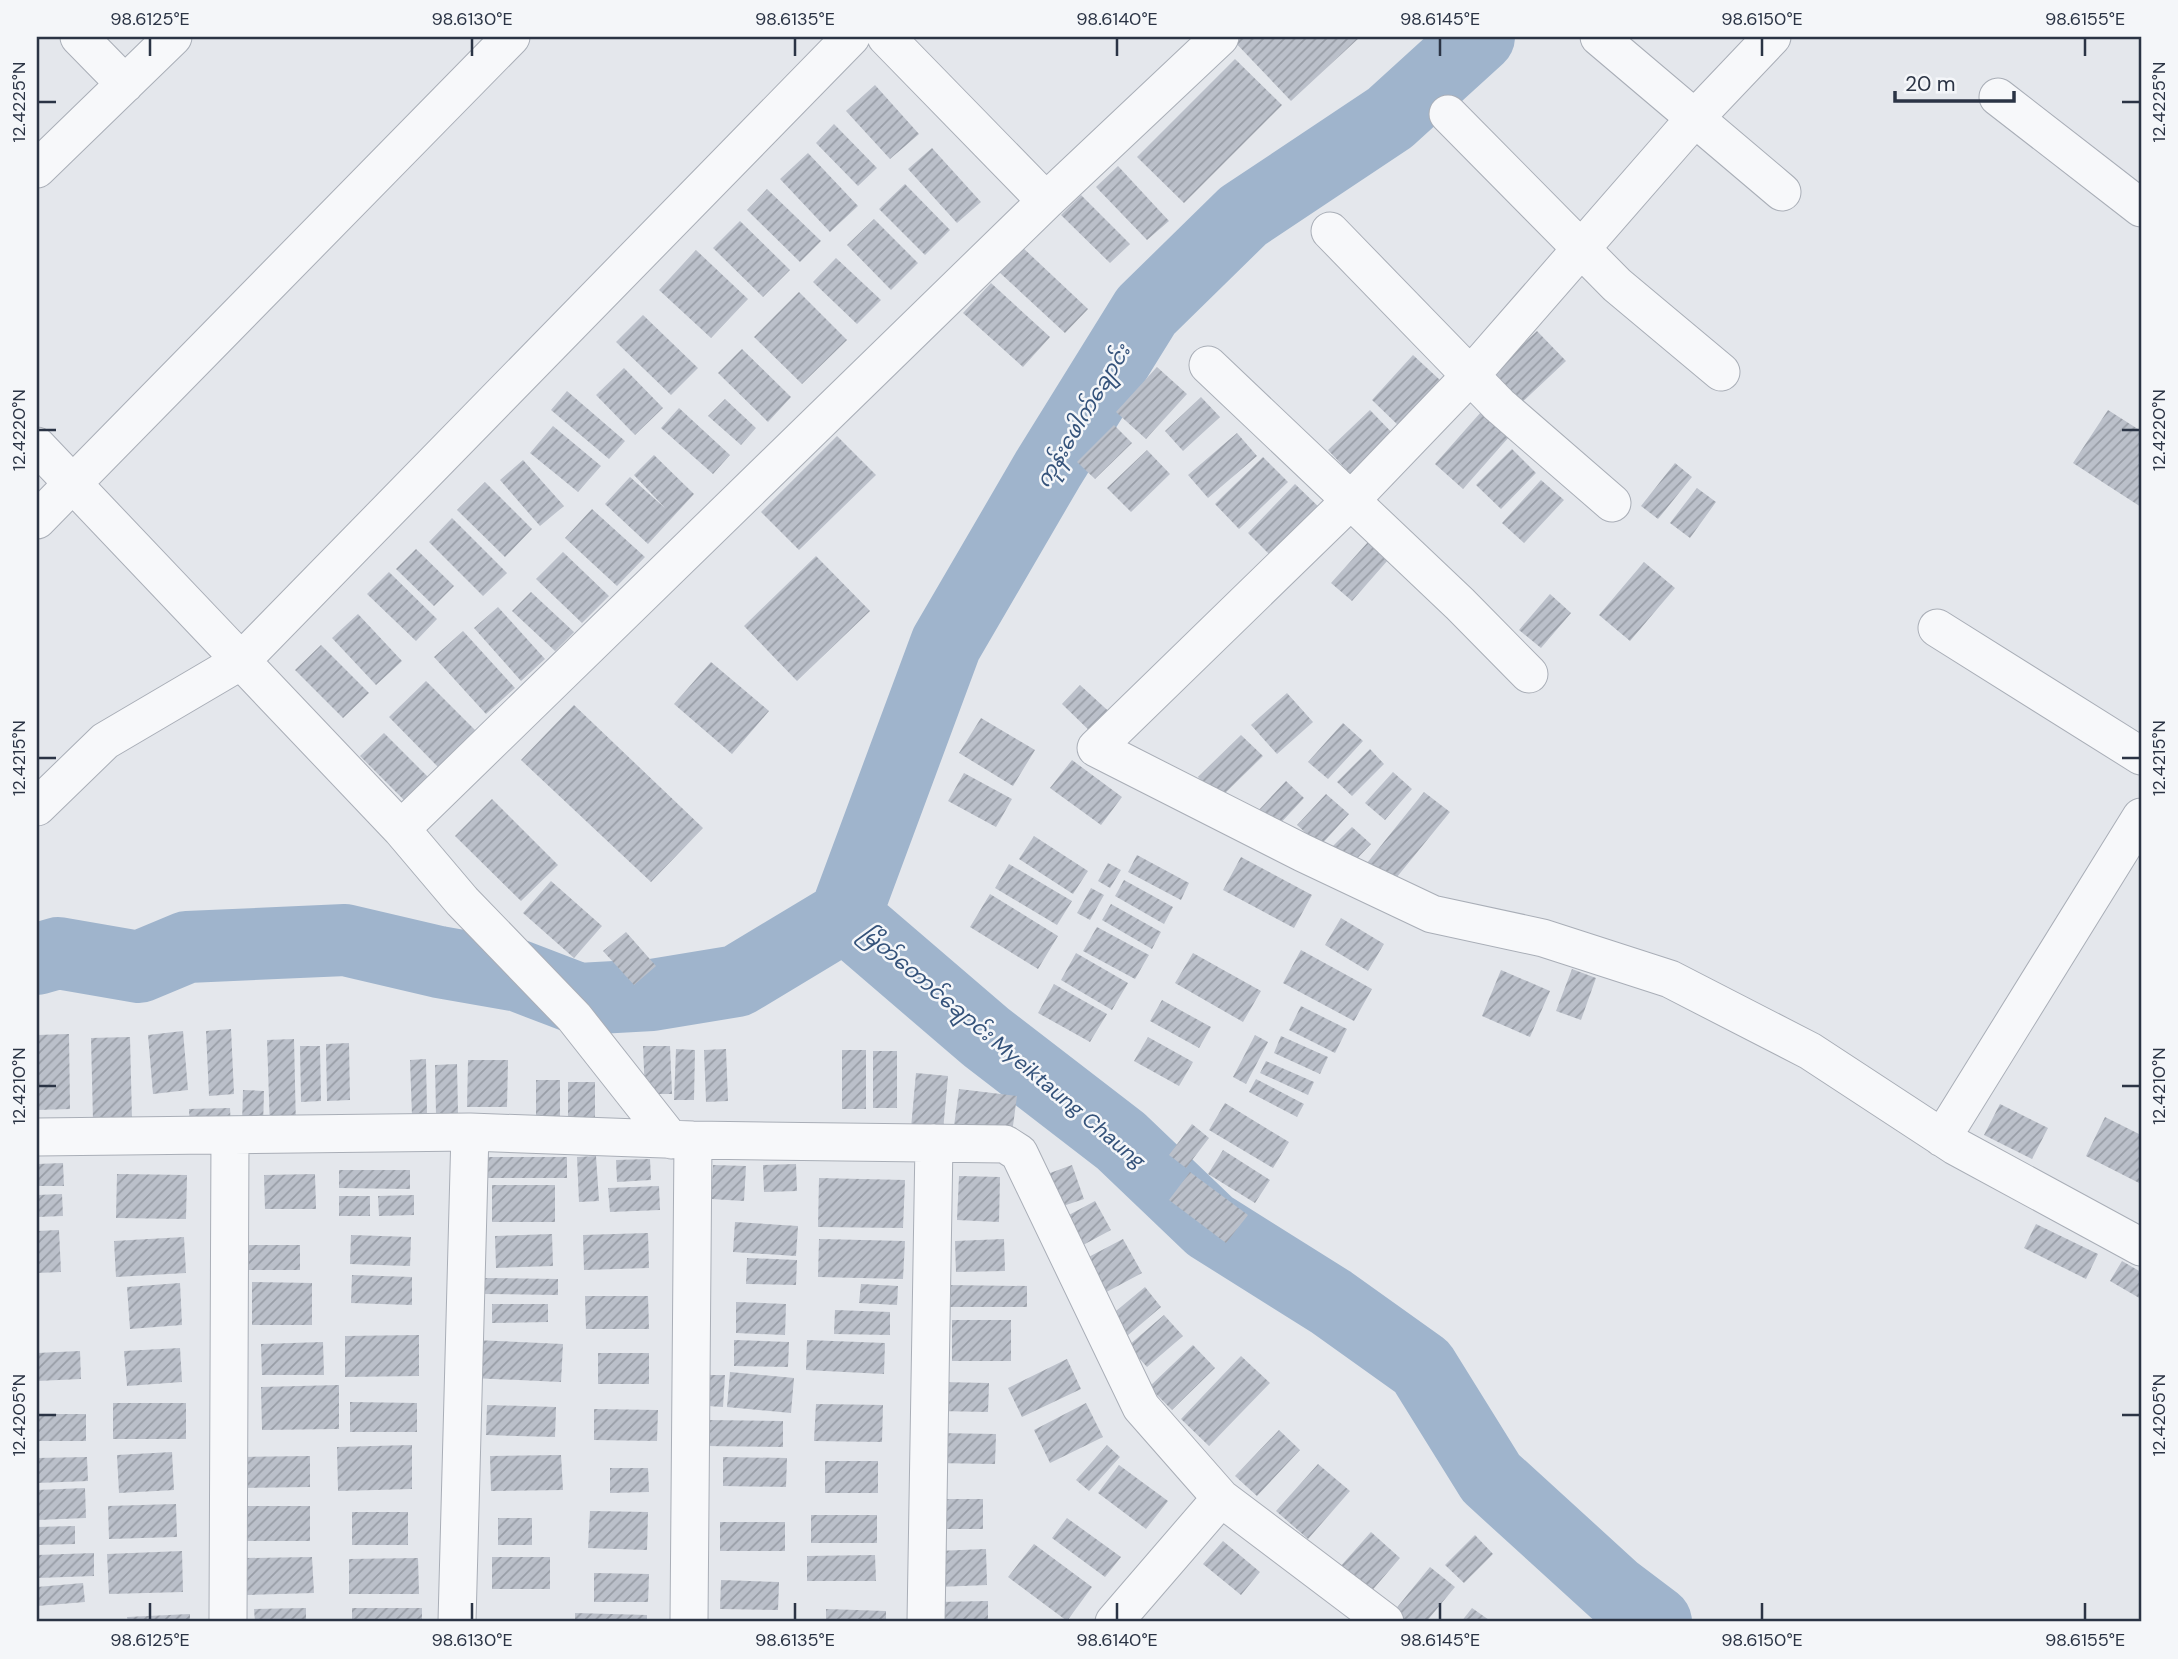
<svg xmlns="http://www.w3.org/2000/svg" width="2178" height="1659" font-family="'DM Sans','Noto Sans Myanmar',sans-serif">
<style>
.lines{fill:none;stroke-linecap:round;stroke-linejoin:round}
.river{stroke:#9fb4cc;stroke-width:72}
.building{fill:url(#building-hatch)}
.minor-casing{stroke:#a9aeb7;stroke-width:39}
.minor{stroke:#f7f8fa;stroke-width:37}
.ticks{fill:none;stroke:#2b3445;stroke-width:2.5}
.labels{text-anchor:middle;stroke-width:5;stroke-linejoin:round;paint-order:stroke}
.water-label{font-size:21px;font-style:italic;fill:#34527a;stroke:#f4f6f9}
.neatline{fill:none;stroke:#2b3445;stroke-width:2.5}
.ticks-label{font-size:18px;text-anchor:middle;fill:#2b3445}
</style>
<defs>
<pattern id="building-hatch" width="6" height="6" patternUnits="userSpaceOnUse" patternTransform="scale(1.75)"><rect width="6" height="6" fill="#bbc0ca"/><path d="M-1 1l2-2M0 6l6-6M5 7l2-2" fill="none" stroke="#989da6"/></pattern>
</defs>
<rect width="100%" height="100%" fill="#e4e7ec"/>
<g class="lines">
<!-- river -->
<path class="river" d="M845,916L946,644L1048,469L1146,311L1243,216L1390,118L1479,37
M37,959L58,953L139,967L187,947L345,940L439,962L519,976L579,999L652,995L737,981L845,916L986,1037L1121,1141L1210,1226L1331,1302L1422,1367L1491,1478L1615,1591L1656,1622"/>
</g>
<!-- building -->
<path class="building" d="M1230,37H1360L1291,101Z
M1235,59L1282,105L1184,203L1137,157Z
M875,85L919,134L890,159L846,111Z
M834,124L877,168L858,186L816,143Z
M932,148L981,202L957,223L908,169Z
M808,153L858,206L830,232L780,179Z
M1118,166L1169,221L1147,240L1096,187Z
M905,184L950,230L925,255L879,209Z
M767,189L821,241L800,262L747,210Z
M1081,195L1130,244L1110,263L1061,215Z
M874,219L918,263L891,290L847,245Z
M740,221L790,270L763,297L713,248Z
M1021,246L1088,309L1065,333L998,271Z
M696,250L748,299L711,338L659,290Z
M836,258L881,300L857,324L813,282Z
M991,283L1050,337L1023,367L963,313Z
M799,292L847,340L802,384L754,337Z
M643,315L698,368L671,395L616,342Z
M1537,331L1566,361L1516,408L1488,378Z
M742,349L791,397L768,422L718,373Z
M1413,355L1441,381L1399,426L1372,400Z
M1157,367L1187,394L1146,439L1116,412Z
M624,368L663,408L635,435L596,395Z
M567,391L625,441L609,459L551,410Z
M1201,397L1220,417L1183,451L1165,431Z
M725,399L756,428L741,445L708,416Z
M679,408L730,455L713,474L661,428Z
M1370,410L1398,439L1355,479L1328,450Z
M2108,410L2141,431V507L2073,463Z
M1481,412L1509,437L1463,489L1435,464Z
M1114,425L1132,443L1095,479L1077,462Z
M553,426L601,466L578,492L530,453Z
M1237,433L1257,456L1208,498L1188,475Z
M837,436L876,475L799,550L761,512Z
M1512,449L1536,473L1501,509L1476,485Z
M1147,450L1170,474L1131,512L1107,488Z
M654,455L694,494L648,544L605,504L630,477L665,508L634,475Z
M1263,457L1288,482L1239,529L1215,504Z
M523,460L564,506L540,526L500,480Z
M1675,463L1692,477L1658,519L1641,506Z
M1541,480L1564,500L1524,543L1502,523Z
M485,482L532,529L505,557L457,510Z
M1295,484L1323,511L1274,559L1248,533Z
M1697,488L1716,502L1690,538L1670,523Z
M592,509L645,557L617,586L565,538Z
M452,518L507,573L483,596L429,542Z
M1368,542L1388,560L1352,601L1331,583Z
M416,549L454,586L434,606L396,569Z
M563,552L609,596L582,623L536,579Z
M816,556L870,611L797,681L744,626Z
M1644,562L1675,588L1630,641L1599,615Z
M389,572L437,619L416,641L367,594Z
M531,592L574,632L555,651L512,611Z
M1550,594L1571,613L1541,648L1519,630Z
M498,607L545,659L521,681L474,628Z
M358,614L402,661L376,685L332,638Z
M463,631L515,688L486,714L434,657Z
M321,645L369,693L343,718L295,670Z
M711,662L769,711L732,754L674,704Z
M426,681L478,733L440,769L389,717Z
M1080,685L1116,718L1097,738L1062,704Z
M1287,693L1313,722L1277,754L1251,725Z
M574,705L703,828L651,882L521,760Z
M981,718L1035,750L1013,786L959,753Z
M1343,723L1363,741L1328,779L1308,762Z
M384,733L431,780L407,803L360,756Z
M1241,735L1263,756L1219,799L1198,777Z
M1370,749L1384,764L1352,796L1337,782Z
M1072,760L1122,797L1101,825L1050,788Z
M1393,772L1412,789L1385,820L1365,803Z
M964,773L1012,799L996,827L948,801Z
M1286,781L1304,798L1275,829L1257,812Z
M1424,792L1450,812L1392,883L1367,863Z
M1326,794L1349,814L1320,846L1297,825Z
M492,799L558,865L521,901L455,836Z
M1352,827L1371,844L1348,868L1329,850Z
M1034,836L1088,871L1073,894L1019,859Z
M1137,855L1189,883L1181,900L1128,872Z
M1241,857L1312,895L1294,928L1223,890Z
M1108,863L1121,870L1110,888L1098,881Z
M1009,864L1072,901L1057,925L995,888Z
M1124,880L1173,907L1164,924L1115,896Z
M551,881L602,926L574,958L523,913Z
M1091,888L1104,895L1090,920L1077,913Z
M990,894L1058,936L1038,969L970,927Z
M1111,904L1161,932L1152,949L1102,920Z
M1341,918L1384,944L1368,971L1325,945Z
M1097,927L1149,955L1135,979L1083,951Z
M626,932L656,966L634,985L603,951Z
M1301,950L1372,989L1354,1021L1283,983Z
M1076,953L1128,983L1112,1010L1061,980Z
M1193,953L1261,991L1243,1022L1175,983Z
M1572,969L1596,978L1581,1020L1556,1011Z
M1501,970L1550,991L1530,1037L1482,1016Z
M1054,984L1107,1014L1090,1042L1038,1013Z
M1162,1000L1211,1027L1199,1048L1150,1021Z
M1301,1006L1347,1029L1335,1053L1289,1030Z
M231,1029L234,1094L209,1096L206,1031Z
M183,1031L188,1090L153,1094L148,1035Z
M69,1034L70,1109L37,1110V1035Z
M1255,1035L1268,1042L1246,1084L1233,1077Z
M1281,1036L1328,1057L1320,1074L1274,1053Z
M130,1037L132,1120L93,1121L91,1038Z
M1148,1037L1193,1062L1179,1086L1134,1061Z
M294,1039L296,1128H270L267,1040Z
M349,1043L350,1100L327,1101L326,1044Z
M300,1046H320L321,1101L301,1102Z
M643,1046H670L672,1094H645Z
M676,1049L695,1050L694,1100H674Z
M726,1049L728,1101L706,1102L704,1050Z
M842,1050H866V1109H842Z
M873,1051H897V1108H873Z
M426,1059L427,1115L412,1116L410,1060Z
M468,1060H508L507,1107H467Z
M1266,1061L1314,1082L1308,1095L1260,1073Z
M457,1064L458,1114L436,1115L435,1065Z
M916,1073L948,1076L943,1131L911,1128Z
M1256,1079L1304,1104L1297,1117L1249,1092Z
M536,1080H560V1124H536Z
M568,1082H595V1125H568Z
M959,1089L1017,1096L1012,1133L954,1126Z
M243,1090L264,1091L263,1126L242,1125Z
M1225,1103L1289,1142L1273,1168L1209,1130Z
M2000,1104L2048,1128L2032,1159L1984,1135Z
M230,1108L231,1129L190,1130L189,1109Z
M2105,1117L2141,1135V1184L2086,1156Z
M1192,1124L1209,1138L1186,1168L1169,1155Z
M1223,1150L1270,1180L1255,1203L1208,1174Z
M596,1156L599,1201L579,1202L577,1157Z
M487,1157H567V1178H487Z
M650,1159L651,1180L617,1182L616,1160Z
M63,1163L64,1186H37V1164Z
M796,1164L797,1191L764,1192L763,1165Z
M713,1165L746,1166L744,1201L711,1199Z
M1072,1165L1084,1199L1051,1210L1039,1177Z
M339,1170H410V1189L339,1188Z
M1190,1172L1248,1215L1226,1243L1169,1200Z
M117,1174L187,1175L186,1219L116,1218Z
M315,1174L316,1209H265L264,1175Z
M959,1176L1000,1177L999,1222L957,1220Z
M819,1178L905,1180L903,1228L818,1227Z
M492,1185H555V1222H492Z
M659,1186L660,1210L610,1212L608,1188Z
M62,1194L63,1216L37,1217V1195Z
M414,1195V1215L379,1216L378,1196Z
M339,1196H370V1216H339Z
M1095,1201L1111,1230L1070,1252L1054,1223Z
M735,1222L798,1226L796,1256L733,1252Z
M2036,1224L2098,1254L2086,1279L2024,1248Z
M59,1230L61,1272L37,1273V1231Z
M648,1233L649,1268L584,1270L583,1235Z
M552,1234L553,1266L496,1268L495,1236Z
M351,1235L411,1237L410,1266L350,1264Z
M184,1237L186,1273L116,1277L114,1241Z
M819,1239L905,1241L903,1279L818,1277Z
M1004,1239L1005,1271L956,1272L955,1241Z
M1123,1239L1142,1273L1099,1296L1081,1261Z
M237,1245H300V1270H237Z
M747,1258L797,1260L796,1285L746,1284Z
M2122,1261L2141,1272V1299L2110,1281Z
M352,1275L412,1277V1305L351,1303Z
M484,1278L558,1279V1295L483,1294Z
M252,1282L312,1283V1325H252Z
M180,1283L182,1325L130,1329L127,1287Z
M861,1284L898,1286L897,1305L859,1303Z
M946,1285L1027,1286V1307H946Z
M1145,1287L1161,1307L1127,1336L1110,1316Z
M585,1296H648L649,1329H586Z
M736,1302L786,1304L785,1335L736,1333Z
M492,1304H548V1322L492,1323Z
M835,1310L890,1312V1335L834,1334Z
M1164,1315L1183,1336L1147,1367L1128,1346Z
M952,1320H1011V1361H952Z
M419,1335V1376L345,1377V1336Z
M474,1340L563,1344L561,1382L472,1378Z
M734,1340L789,1342L788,1367L734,1366Z
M807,1340L885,1343L884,1374L806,1370Z
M323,1342L324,1375H262L261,1344Z
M1193,1345L1215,1368L1172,1410L1149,1387Z
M180,1348L182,1382L127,1386L124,1351Z
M80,1351L81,1379L37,1381V1353Z
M598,1353H649V1384H598Z
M1241,1356L1270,1383L1209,1446L1181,1419Z
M1067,1359L1081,1389L1022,1417L1008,1388Z
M730,1372L794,1378L791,1413L727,1407Z
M694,1375H725L723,1407L693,1405Z
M940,1382L989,1383L988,1412L939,1411Z
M339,1385V1429L262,1430L261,1387Z
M350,1402L417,1403V1432H350Z
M113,1403H186V1439H113Z
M1086,1403L1103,1437L1050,1463L1034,1430Z
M816,1404L883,1405L882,1442L814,1441Z
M487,1405L556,1407L555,1437L486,1435Z
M594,1409L658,1410L657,1441L594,1440Z
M37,1414H86V1441H37Z
M705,1420L783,1421V1447L705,1446Z
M1279,1430L1300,1450L1257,1496L1235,1476Z
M934,1433L996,1434L995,1464L934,1463Z
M412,1445V1489L338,1491L337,1447Z
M1107,1445L1120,1457L1089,1491L1076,1480Z
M172,1452L174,1490L119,1493L117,1455Z
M561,1455L563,1490L491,1491L490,1456Z
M310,1456V1487L240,1488V1457Z
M87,1457L88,1481L37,1483V1458Z
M723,1457L787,1458L786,1487L723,1486Z
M825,1461H878V1493H825Z
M1318,1464L1350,1491L1308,1539L1276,1511Z
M1119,1465L1168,1501L1146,1529L1098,1493Z
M610,1468H648L649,1492L610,1493Z
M85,1488L86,1518L37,1520V1490Z
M939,1499H983V1529H939Z
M176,1504L177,1537L109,1539L108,1506Z
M247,1506H310V1541H247Z
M590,1511L648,1512L647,1550L588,1548Z
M352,1512H408V1545H352Z
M811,1515H877V1543H811Z
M498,1518H532V1545H498Z
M1067,1518L1121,1557L1105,1577L1052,1538Z
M720,1522H785V1551H720Z
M75,1526V1544L37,1545V1527Z
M1371,1532L1400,1558L1369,1594L1339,1568Z
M1475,1535L1493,1554L1464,1583L1445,1565Z
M1223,1541L1260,1572L1241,1595L1203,1564Z
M1034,1544L1092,1587L1067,1621L1008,1577Z
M986,1549L987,1585L938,1587L937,1551Z
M182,1551L183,1592L109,1594L107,1554Z
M94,1553V1576L37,1578V1555Z
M875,1555L876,1581H807V1556Z
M312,1557L314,1593L247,1595L246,1558Z
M492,1557H550V1589H492Z
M418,1558L419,1594H349V1559Z
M1430,1567L1455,1587L1426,1622H1397L1390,1616Z
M594,1573L649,1574L648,1602H594Z
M721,1580L779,1582L778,1610L720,1609Z
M83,1583L85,1602L37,1606V1587Z
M988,1601V1622H938V1602Z
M306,1608V1622H255L254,1609Z
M352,1608H422V1622H352Z
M1472,1608L1492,1622H1461Z
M826,1609L886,1611V1622H826Z
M575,1613L647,1615V1622H575Z
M190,1614V1622H128L127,1617Z"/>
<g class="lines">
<!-- minor casing -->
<g class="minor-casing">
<path id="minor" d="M79,37L125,84
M886,37L1046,201
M1599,37L1782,192
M1772,37L1695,118L1470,376L1351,500L1096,748L1303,853L1432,914L1543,938L1670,979L1810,1051L1955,1146L2141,1247
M1998,97L2141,208
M1448,114L1617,285L1721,372
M37,169L173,37
M1330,231L1499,405L1612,503
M1208,365L1460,604L1529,674
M37,446L401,829L462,901L574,1017L671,1140
M37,520L511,37
M1937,628L2141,756
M37,807L105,741L241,661L851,37
M401,829L1046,201L1220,37
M37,1137L470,1132L693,1140L1005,1144L1019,1153L1141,1407L1221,1498L1385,1622
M1942,1138L2141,817
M228,1622L230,1135
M457,1622L470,1132
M689,1622L693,1140
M926,1622L934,1143
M1114,1622L1221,1498"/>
</g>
<!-- minor -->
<use href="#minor" class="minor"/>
</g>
<!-- ticks -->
<path class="ticks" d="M150,38V56M472,38V56M795,38V56M1117,38V56M1440,38V56M1762,38V56M2085,38V56M38,102H56M2122,102H2140M38,430H56M2122,430H2140M38,758H56M2122,758H2140M38,1086H56M2122,1086H2140M38,1415H56M2122,1415H2140M150,1603V1620M472,1603V1620M795,1603V1620M1117,1603V1620M1440,1603V1620M1762,1603V1620M2085,1603V1620"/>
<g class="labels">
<!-- water labels -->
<g class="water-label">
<text transform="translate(1083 416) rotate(-59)" y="7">ကုန်းဖေါက်ချောင်း</text>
<text transform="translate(1003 1047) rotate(40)" y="7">မြိတ်တောင်ချောင်း Myeiktaung Chaung</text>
</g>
</g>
<!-- border -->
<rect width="2178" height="1659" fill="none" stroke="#f4f6f9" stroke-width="77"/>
<!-- scale -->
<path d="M1895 91v10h119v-10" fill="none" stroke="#2b3445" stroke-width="3.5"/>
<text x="1905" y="91" font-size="21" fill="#2b3445" stroke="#f4f6f9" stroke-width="5" paint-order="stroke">20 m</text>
<rect x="38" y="38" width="2102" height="1582" class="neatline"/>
<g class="ticks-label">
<text x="150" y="25">98.6125°E</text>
<text x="472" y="25">98.6130°E</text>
<text x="795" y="25">98.6135°E</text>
<text x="1117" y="25">98.6140°E</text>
<text x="1440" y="25">98.6145°E</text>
<text x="1762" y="25">98.6150°E</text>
<text x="2085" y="25">98.6155°E</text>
<text transform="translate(19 102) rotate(-90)" y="6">12.4225°N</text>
<text transform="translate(2159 102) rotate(-90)" y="6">12.4225°N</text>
<text transform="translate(19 430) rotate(-90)" y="6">12.4220°N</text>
<text transform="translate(2159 430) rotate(-90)" y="6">12.4220°N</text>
<text transform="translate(19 758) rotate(-90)" y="6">12.4215°N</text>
<text transform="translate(2159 758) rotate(-90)" y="6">12.4215°N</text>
<text transform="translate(19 1086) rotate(-90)" y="6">12.4210°N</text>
<text transform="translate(2159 1086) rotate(-90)" y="6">12.4210°N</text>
<text transform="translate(19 1415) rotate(-90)" y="6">12.4205°N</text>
<text transform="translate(2159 1415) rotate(-90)" y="6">12.4205°N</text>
<text x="150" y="1646">98.6125°E</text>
<text x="472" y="1646">98.6130°E</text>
<text x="795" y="1646">98.6135°E</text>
<text x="1117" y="1646">98.6140°E</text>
<text x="1440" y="1646">98.6145°E</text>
<text x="1762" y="1646">98.6150°E</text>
<text x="2085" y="1646">98.6155°E</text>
</g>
</svg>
